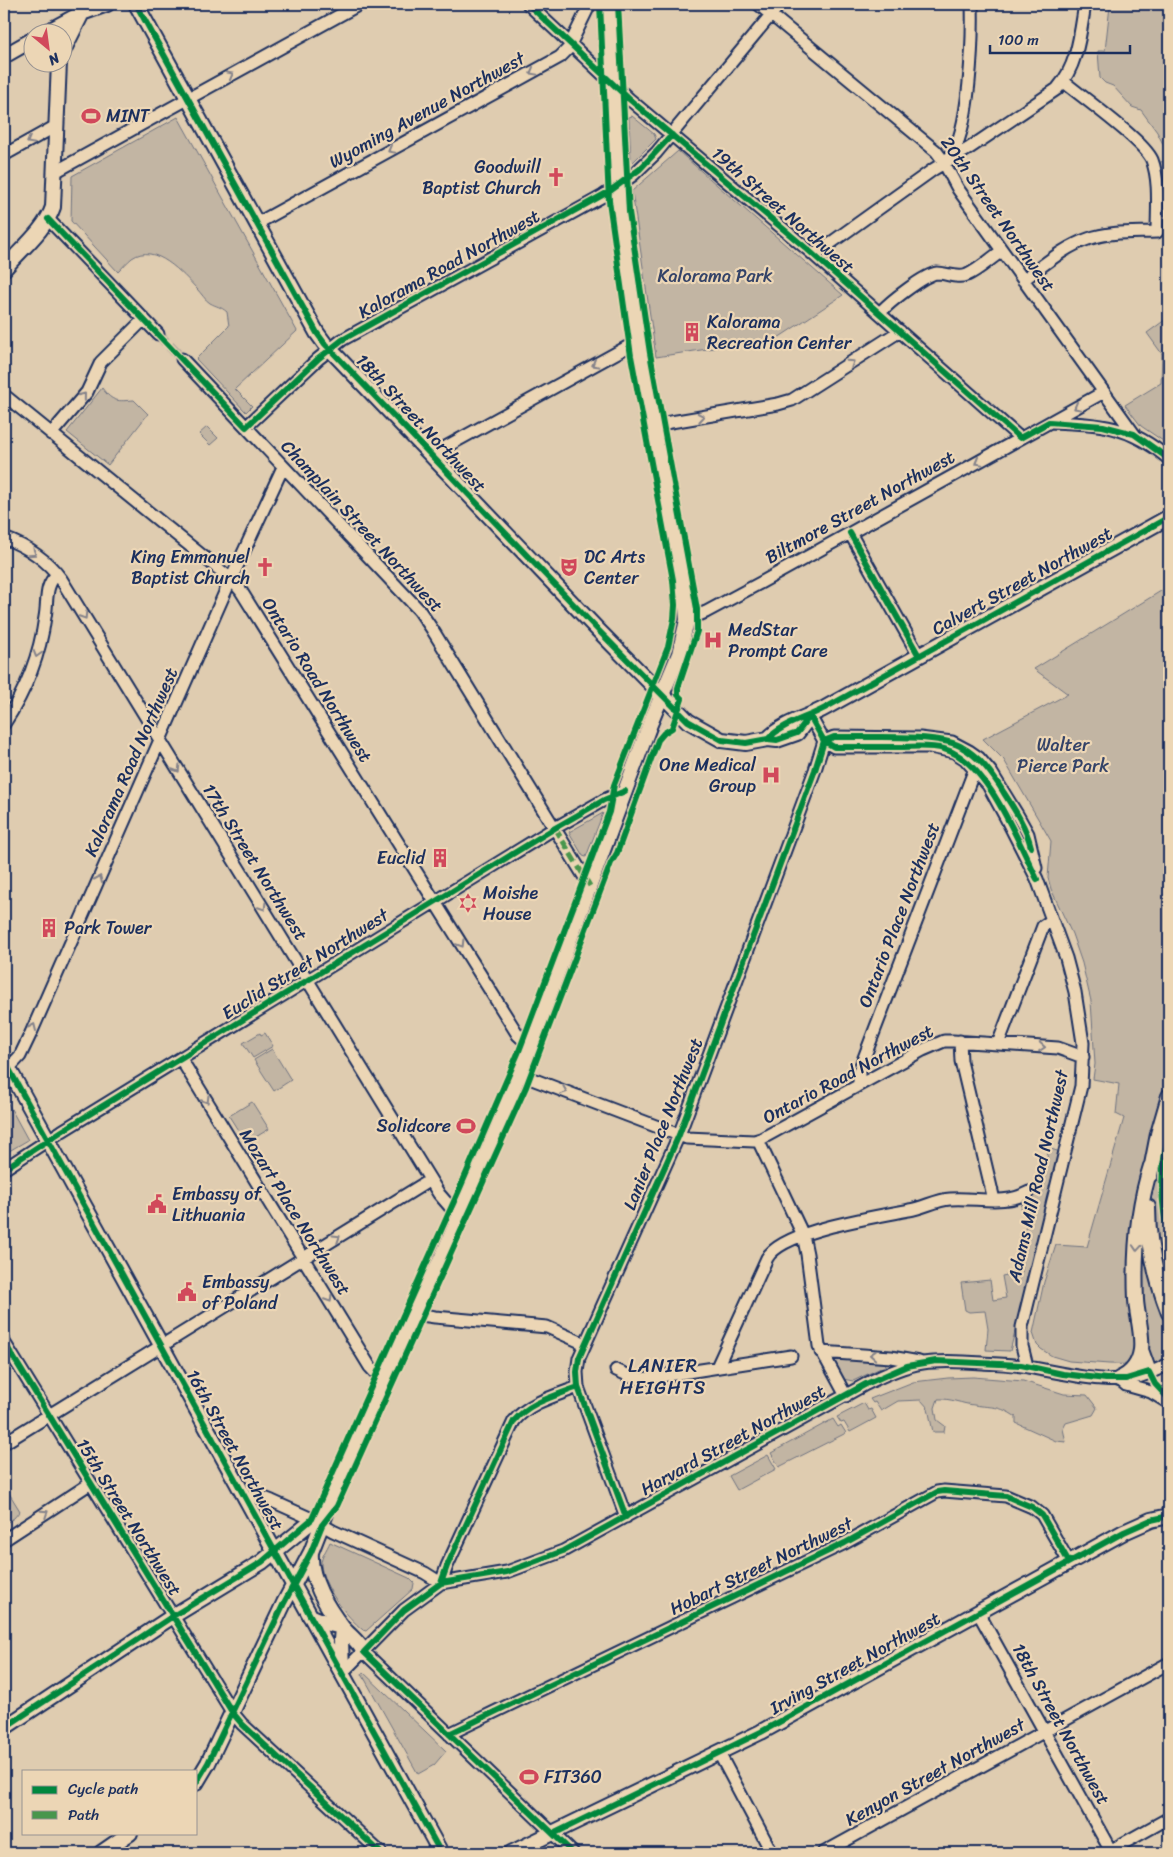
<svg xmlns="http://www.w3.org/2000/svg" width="1173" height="1857" font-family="Sriracha,sans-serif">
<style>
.green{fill:#c2b5a3;stroke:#6e7280}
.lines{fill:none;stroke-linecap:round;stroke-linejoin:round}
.minor-tunnel{stroke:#b8ada0;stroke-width:11;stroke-dasharray:11 5.5;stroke-linecap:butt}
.minor-casing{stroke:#1b2f5e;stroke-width:15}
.major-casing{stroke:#1b2f5e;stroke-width:18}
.minor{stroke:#ecd6b5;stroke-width:11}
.major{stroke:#ecd6b5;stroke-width:14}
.quiet{stroke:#49964d;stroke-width:5;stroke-dasharray:10 5;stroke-linecap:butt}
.cycleway-casing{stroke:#ecd6b5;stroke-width:9}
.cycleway{stroke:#00873e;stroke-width:6}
.oneway{stroke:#84828a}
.labels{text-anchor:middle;stroke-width:4.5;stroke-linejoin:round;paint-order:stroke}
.street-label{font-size:18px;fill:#1b2f5e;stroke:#ecd6b5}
.poi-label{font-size:18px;fill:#1b2f5e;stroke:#ecd6b5;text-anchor:start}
.park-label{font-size:18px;fill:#344368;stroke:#ecd6b5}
.neighbourhood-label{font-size:19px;letter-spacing:1px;fill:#1b2f5e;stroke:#ecd6b5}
</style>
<rect width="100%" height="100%" fill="#dfccb0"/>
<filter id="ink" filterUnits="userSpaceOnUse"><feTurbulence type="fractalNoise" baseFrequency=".02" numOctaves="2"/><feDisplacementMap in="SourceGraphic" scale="10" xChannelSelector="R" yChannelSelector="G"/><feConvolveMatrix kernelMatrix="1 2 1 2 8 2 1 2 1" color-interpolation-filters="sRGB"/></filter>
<g filter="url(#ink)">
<!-- green -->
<path class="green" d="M1101,4H1169V156L1157,132L1141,110L1132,107L1113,86L1105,83L1100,78L1098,51H1105L1110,6Z
M632,116L654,134L656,139L633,162L631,160L629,119V117Z
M178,117L297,331L235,389L252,406L246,412L196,359L229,326L227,312C220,306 217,307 210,303C205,300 201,293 197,289C183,274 155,242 132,258C127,262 123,267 118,272L71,221L72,176Z
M678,151L843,295L778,338L656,357L632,191Z
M1169,161V217L1164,215L1160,162Z
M1169,317V445L1141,426L1125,405L1161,383L1162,354L1147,333Z
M102,388C113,403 118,401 134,400L148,414L108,465L67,432Z
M207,427L218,438L210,445L199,434Z
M1169,586V1199L1167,1207L1166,1186L1168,1159C1161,1176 1165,1219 1169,1238V1356L1152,1365L1109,1364L1069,1361L1052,1356L1041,1349L1037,1345L1033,1333L1044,1282L1056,1245L1087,1247L1124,1118L1116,1114L1119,1084L1093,1079L1095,1064L1091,1001L1082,963L1072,934L1051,889L1048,878L1051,841L1004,760L983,739L1068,694L1034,669Z
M603,813L586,857L583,856L569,832Z
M260,1033L261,1035L265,1033L273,1046L253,1058L243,1043Z
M272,1049L291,1080L274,1091L254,1060Z
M4,1096L28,1140L4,1154Z
M252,1102L269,1129L246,1143L229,1116Z
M1048,1148L1060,1152L1010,1351L986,1350L988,1329L985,1311L969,1312L965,1310L961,1283L990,1280L993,1300L1006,1298L1002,1276L1022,1272L1021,1245L1030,1210L1021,1208C1028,1182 1047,1177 1048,1148Z
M836,1358L884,1361L886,1364L885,1366L853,1381L843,1379L833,1362Z
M973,1377L1023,1381L1064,1394L1087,1395L1097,1408L1093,1415L1066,1423L1063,1429L1066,1442L1056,1441L1016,1423V1417C999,1405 993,1408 974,1405C962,1404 950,1398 938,1399L935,1408L937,1420L945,1426L944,1432H933L928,1408L921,1400L898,1401L881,1411L875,1402L873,1403L870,1399L913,1382L948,1378Z
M864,1403L868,1410L871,1409L876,1418L850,1432L844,1422L841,1423L837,1417Z
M833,1419L838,1427L841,1425L846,1433L779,1467L771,1453Z
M768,1455L776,1469L737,1490L729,1476Z
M4,1485L20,1511L14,1518L4,1524Z
M330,1542L409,1578L414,1583L413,1589L366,1631L363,1630C347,1617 322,1586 321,1564C321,1557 327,1549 330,1542Z
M363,1672L446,1751L434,1765L418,1774L362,1674Z"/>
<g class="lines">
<!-- minor-tunnel -->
<path class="minor-tunnel" d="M158,334L182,359"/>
<!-- minor casing -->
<g class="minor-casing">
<path id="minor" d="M528,4L629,99L807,249L1020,438
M758,4L936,151L942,159L958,189L1134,434
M4,155L56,126
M949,158C970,135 973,37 972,4
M55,172L360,4
M48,219L158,334
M256,224L560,57L568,49L590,4
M814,255L934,169L968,149L1057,89C1078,65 1080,34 1085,4
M1023,280C1044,265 1064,247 1088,239C1110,231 1134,233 1157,232C1157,209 1160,181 1152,160C1144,141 1082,97 1063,81
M880,313C888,303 925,274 937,273C946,273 958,279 967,275C979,270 991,258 1002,251
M182,359L419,610L432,629L590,886
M4,395L231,579L241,591L518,1035L530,1046
M1051,422C1101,424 1130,425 1169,459
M653,425L778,404L792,400L900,331
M246,427L318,359L342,340L603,196L633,175L656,153L780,4
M51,434L87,392L101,362L144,319
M431,455L638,341
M850,533L919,656
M4,538C26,546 47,560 61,579L439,1194L452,1209L461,1212
M687,620L706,612L762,582L1104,392
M810,716L824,741L834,747H930L954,752L965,759L988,785L1007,820L1037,879L1066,958L1075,992L1083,1043L1081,1086L1022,1327V1346L1027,1366
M4,724C25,692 40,655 45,617C48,602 44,585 57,575
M824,741L834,737L920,738L952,742L969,751L979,758L991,772L1018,816L1028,834L1036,868
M960,1041L961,1061L994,1200
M998,1044L1043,926L1052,920
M181,1059L370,1367L383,1381
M8,1069L20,1056L31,1033L226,590L283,467
M519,1074L687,1138L754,1141L761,1139L923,1050L944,1041H953L1058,1048L1083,1057
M859,1085V1071L979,758
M758,1140L803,1235L807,1254L819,1346L846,1396
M4,1169L62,1131L555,828L604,800L625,791
M414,1314L435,1317L547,1327L585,1344
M4,1342L232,1712L242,1724L381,1853
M821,1352L891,1357L919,1362
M717,1367L767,1258C783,1230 877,1217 909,1210C923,1208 936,1200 950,1199C977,1197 1005,1206 1029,1192
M616,1370L632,1377L642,1379L791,1356
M1120,1380L1126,1385L1151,1392L1169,1403
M4,1443L430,1180
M244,1498L259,1496L272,1501L312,1519L333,1531L425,1573L441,1583
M626,1517L578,1387L577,1372L579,1358L679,1135L815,770L824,741
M4,1540L91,1483
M441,1583L447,1566L514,1421C530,1402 555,1396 578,1387
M978,1612L1112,1853
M364,1652L573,1853
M342,1673L404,1610L441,1583L507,1572L563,1551L866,1384C912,1360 932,1359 983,1363C998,1364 1014,1364 1028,1367C1057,1372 1097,1382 1126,1379C1141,1378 1156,1370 1169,1364
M449,1734L845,1543L937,1492L944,1491L1006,1496L1032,1507L1042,1515L1069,1562
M719,1753L772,1853
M823,1853L1169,1663
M1106,1853L1169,1818"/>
</g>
<!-- major casing -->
<g class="major-casing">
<path id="major" d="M136,4L317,333L325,344L598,630L688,721L722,740L746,743L768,739L777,740L797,733L810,716
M47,32L82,13L107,4
M62,53L83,11
M4,56L32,40
M4,269C19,251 46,229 53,207L59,62
M768,739C783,723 807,718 825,708L1169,517
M4,1060L441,1853
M1150,1175L1158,1134L1169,1096
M1148,1207C1148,1243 1156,1280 1169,1313
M1141,1350L1149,1372
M1119,1379C1131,1374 1139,1364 1141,1350C1143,1334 1137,1316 1136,1300C1134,1255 1137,1209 1151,1166
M311,1552C309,1578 327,1608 343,1628C350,1636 359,1642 364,1652
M310,1616L329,1624L342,1627L341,1640L342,1670
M4,1728L173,1616L262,1562L327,1509
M196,1783L208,1763L284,1603L311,1552L342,1473L414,1314L441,1259L497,1130L530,1046L650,724L679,654L687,620L685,594L640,355L627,264L617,175L609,4
M101,1853L130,1833
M511,1853L761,1732L1124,1532L1151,1520L1169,1516"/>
</g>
<!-- minor -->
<use href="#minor" class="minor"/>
<!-- major -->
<use href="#major" class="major"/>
<!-- quiet -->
<path class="quiet" d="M555,828L590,886"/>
<!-- cycleway casing -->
<g class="cycleway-casing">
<path id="cycleway" d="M136,4L317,333L325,344L598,630L688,721L722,740L746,743L768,739L777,740L797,733L810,716
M528,4L629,99L807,249L1020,438L1049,422L1103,426L1134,434L1169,459
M48,219L246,427L318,359L342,340L610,191L640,169L672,135
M850,533L919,656
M810,716L824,741L834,747C856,747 877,747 899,747C914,747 930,745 944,749C987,760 1018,842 1037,879
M768,739C783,723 807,718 825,708L1169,517
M824,741L834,737C864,738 936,733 960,746C980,757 992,773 1004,793C1015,810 1026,827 1031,847
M4,1060L441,1853
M1169,1135C1159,1171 1161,1204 1169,1240
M4,1169L62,1131L555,828L604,800L625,791
M4,1342L232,1712L242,1724L381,1853
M626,1517L578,1387L577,1372L579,1358L679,1135L815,770L824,741
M441,1583L447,1566L514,1421C530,1402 555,1396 578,1387
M4,1728L173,1616L262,1562L312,1519L460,1188L519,1051L609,812L614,785L668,647L674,619L675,605L673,580L631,356L609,201L600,4
M449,1734L845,1543L937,1492L944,1491L1006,1496L1032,1507L1042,1515L1069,1562
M196,1783L208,1763L284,1603L311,1552L322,1525L337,1506L526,1087L611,863L617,853L658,740L664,733L672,728L682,699L678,695V688L697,631V609L650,353L629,212L618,4
M553,1834L761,1732L1124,1532L1151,1520L1169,1516
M573,1853L364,1652L404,1610L441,1583L507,1572L563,1551L866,1384L907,1366L936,1361L1021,1365L1063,1374L1106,1379H1126L1149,1372L1155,1384L1169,1399"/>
</g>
<!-- cycleway -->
<use href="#cycleway" class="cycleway"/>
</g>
<!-- one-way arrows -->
<defs><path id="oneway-chevron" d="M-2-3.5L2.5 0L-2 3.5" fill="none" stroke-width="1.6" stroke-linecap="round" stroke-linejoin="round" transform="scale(1.25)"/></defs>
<g class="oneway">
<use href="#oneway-chevron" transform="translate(533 72) rotate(151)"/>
<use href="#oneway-chevron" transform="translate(230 75) rotate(-29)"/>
<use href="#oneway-chevron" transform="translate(30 141) rotate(151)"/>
<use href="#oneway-chevron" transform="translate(391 150) rotate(151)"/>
<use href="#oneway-chevron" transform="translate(851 363) rotate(-33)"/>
<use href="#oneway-chevron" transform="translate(595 364) rotate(151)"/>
<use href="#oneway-chevron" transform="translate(83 396) rotate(-51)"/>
<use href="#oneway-chevron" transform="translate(1077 407) rotate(151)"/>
<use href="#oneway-chevron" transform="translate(701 417) rotate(-10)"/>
<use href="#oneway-chevron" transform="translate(978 462) rotate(151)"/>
<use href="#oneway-chevron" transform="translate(33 553) rotate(34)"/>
<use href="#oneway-chevron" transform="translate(84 616) rotate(58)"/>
<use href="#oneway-chevron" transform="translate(37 654) rotate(106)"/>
<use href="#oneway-chevron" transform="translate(177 769) rotate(58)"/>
<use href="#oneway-chevron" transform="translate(99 879) rotate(-66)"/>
<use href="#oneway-chevron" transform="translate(263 907) rotate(58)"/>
<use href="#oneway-chevron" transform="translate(461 944) rotate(58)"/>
<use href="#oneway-chevron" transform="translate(33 1027) rotate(-66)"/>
<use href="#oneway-chevron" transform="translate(1042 1047) rotate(4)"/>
<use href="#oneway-chevron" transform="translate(564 1091) rotate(21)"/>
<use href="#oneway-chevron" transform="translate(206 1100) rotate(58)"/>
<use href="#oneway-chevron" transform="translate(337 1238) rotate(-32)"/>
<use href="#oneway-chevron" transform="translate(1137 1248) rotate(94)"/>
<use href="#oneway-chevron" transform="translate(329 1299) rotate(58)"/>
<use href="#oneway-chevron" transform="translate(873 1355) rotate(-176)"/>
<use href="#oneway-chevron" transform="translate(45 1513) rotate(-33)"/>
</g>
</g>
<!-- icons -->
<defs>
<g id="stadium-bare" transform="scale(1.5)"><path d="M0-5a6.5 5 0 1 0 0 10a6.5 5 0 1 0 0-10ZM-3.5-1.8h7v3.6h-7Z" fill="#d1495b" stroke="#ecd6b5" stroke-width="2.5" paint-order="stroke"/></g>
<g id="church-bare" transform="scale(1.5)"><path d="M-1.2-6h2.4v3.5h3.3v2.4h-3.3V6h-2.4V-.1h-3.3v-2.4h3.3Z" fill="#d1495b" stroke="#ecd6b5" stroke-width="2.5" paint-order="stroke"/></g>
<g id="building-bare" transform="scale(1.5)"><path d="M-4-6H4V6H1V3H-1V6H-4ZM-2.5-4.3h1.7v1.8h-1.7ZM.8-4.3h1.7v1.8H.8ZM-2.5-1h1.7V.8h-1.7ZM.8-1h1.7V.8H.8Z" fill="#d1495b" stroke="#ecd6b5" stroke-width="2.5" paint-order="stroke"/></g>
<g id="theatre-bare" transform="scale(1.5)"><path d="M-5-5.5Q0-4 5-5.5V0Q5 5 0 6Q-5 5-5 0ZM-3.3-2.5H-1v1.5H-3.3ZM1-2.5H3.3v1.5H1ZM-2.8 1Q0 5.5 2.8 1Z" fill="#d1495b" stroke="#ecd6b5" stroke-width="2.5" paint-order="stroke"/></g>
<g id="hospital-bare" transform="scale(1.5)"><path d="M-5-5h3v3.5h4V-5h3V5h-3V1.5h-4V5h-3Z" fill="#d1495b" stroke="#ecd6b5" stroke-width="2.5" paint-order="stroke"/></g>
<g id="synagogue-bare" transform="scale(1.5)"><path d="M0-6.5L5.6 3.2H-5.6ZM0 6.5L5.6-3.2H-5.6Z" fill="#d1495b" stroke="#ecd6b5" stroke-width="2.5" paint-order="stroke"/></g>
<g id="civic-bare" transform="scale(1.5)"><path d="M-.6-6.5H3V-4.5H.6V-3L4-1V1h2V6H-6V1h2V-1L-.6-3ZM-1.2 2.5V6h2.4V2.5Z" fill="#d1495b" stroke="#ecd6b5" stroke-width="2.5" paint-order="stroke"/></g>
</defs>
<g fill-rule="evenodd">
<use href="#stadium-bare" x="91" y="116"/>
<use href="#church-bare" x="556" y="177"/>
<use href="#building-bare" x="692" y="332"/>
<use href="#church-bare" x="265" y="567"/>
<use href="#theatre-bare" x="569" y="567"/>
<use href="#hospital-bare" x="713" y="640"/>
<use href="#hospital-bare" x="771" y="775"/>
<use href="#building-bare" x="440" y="858"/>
<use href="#synagogue-bare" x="468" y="903"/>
<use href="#building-bare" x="49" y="928"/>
<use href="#stadium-bare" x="466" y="1126"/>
<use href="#civic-bare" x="157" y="1204"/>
<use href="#civic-bare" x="187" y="1292"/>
<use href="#stadium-bare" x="529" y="1777"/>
</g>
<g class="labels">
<!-- street labels -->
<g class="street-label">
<text transform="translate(427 110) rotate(-29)" y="6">Wyoming Avenue Northwest</text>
<text transform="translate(783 210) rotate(41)" y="6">19th Street Northwest</text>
<text transform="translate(998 214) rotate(55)" y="6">20th Street Northwest</text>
<text transform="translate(449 264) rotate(-29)" y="6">Kalorama Road Northwest</text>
<text transform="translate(421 423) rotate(47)" y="6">18th Street Northwest</text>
<text transform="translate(860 507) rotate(-29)" y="6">Biltmore Street Northwest</text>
<text transform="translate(362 526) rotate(47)" y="6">Champlain Street Northwest</text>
<text transform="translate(1022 581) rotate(-29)" y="6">Calvert Street Northwest</text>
<text transform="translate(317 680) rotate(58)" y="6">Ontario Road Northwest</text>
<text transform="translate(131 762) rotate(-66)" y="6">Kalorama Road Northwest</text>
<text transform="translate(255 862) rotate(58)" y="6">17th Street Northwest</text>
<text transform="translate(899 915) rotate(-69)" y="6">Ontario Place Northwest</text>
<text transform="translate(305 964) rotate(-32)" y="6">Euclid Street Northwest</text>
<text transform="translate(848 1074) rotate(-28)" y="6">Ontario Road Northwest</text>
<text transform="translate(663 1124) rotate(-68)" y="6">Lanier Place Northwest</text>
<text transform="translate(1038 1176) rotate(-77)" y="6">Adams Mill Road Northwest</text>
<text transform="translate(295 1212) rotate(58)" y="6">Mozart Place Northwest</text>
<text transform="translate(733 1440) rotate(-29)" y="6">Harvard Street Northwest</text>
<text transform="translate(235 1450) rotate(61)" y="6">16th Street Northwest</text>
<text transform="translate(129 1517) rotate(58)" y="6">15th Street Northwest</text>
<text transform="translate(761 1566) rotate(-26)" y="6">Hobart Street Northwest</text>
<text transform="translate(855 1663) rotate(-29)" y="6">Irving Street Northwest</text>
<text transform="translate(1061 1724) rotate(61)" y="6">18th Street Northwest</text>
<text transform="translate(935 1772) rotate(-29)" y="6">Kenyon Street Northwest</text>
</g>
<!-- poi labels -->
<g class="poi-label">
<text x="106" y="122">MINT</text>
<text x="541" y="173" text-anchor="end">Goodwill<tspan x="541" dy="21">Baptist Church</tspan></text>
<text x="707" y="328">Kalorama<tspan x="707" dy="21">Recreation Center</tspan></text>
<text x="250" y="563" text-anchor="end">King Emmanuel<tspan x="250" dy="21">Baptist Church</tspan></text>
<text x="584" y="563">DC Arts<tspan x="584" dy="21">Center</tspan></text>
<text x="728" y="636">MedStar<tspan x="728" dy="21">Prompt Care</tspan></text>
<text x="756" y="771" text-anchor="end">One Medical<tspan x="756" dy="21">Group</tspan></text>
<text x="425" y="864" text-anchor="end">Euclid</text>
<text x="483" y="899">Moishe<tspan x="483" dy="21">House</tspan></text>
<text x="64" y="934">Park Tower</text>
<text x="451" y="1132" text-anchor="end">Solidcore</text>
<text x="172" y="1200">Embassy of<tspan x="172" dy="21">Lithuania</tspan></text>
<text x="202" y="1288">Embassy<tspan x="202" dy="21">of Poland</tspan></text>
<text x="544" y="1783">FIT360</text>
</g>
<!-- park labels -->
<g class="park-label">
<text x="715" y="282">Kalorama Park</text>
<text x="1063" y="751">Walter<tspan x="1063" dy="21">Pierce Park</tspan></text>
</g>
<!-- neighbourhood labels -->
<g class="neighbourhood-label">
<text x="663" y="1372">LANIER<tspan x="663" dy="22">HEIGHTS</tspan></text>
</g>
</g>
<!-- margin -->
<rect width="1173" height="1857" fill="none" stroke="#ecd6b5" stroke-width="20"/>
<rect x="10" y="10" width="1153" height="1837" fill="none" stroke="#1b2f5e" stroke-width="2" filter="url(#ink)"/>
<!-- legend -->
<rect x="22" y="1770" width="175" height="65" fill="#ecd6b5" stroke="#989392"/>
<rect x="32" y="1786" width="25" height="8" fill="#00873e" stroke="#989392"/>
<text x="68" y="1794" font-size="15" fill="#1b2f5e">Cycle path</text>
<rect x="32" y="1811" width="25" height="8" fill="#49964d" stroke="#989392"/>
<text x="68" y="1820" font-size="15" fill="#1b2f5e">Path</text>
<!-- north arrow -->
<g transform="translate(48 48) rotate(151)"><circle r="24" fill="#ecd6b5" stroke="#989392"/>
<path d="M0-4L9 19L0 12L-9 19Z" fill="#d1495b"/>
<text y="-8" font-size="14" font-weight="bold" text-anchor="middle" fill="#1b2f5e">N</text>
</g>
<!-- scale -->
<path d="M990 45v8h140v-8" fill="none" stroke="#1b2f5e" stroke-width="2.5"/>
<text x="998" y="45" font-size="15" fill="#1b2f5e" stroke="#ecd6b5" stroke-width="4" paint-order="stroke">100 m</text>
</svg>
